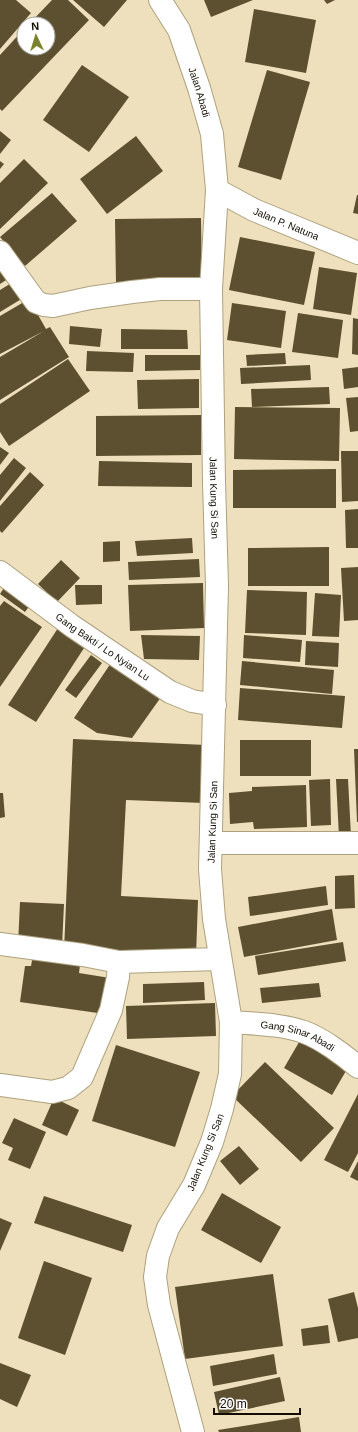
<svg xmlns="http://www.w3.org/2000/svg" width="358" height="1432" font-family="Helvetica,sans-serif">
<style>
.building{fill:#5c5030}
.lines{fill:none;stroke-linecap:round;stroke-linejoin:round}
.minor-casing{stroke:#aea17f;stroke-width:24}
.minor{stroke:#fff;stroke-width:22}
.labels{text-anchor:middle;stroke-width:4;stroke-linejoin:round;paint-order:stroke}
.street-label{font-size:10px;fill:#120d03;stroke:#fff}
</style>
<rect width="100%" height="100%" fill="#eee0bc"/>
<!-- building -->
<path class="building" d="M0,0H16L31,13L0,49Z
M52,0H68L89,20L2,111L0,109V55L24,29V48H48V24H29Z
M73,0H127L104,27Z
M204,0H253L211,17Z
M324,0H335L327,4Z
M254,9L316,20L306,73L245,62Z
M82,65L129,97L89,152L43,120Z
M267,70L310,82L281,180L238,167Z
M0,131L11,140L0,154Z
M136,136L163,171L107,214L80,179Z
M24,159L48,183L0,229V183Z
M0,161L4,164L0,169Z
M52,193L77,221L25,266L0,237Z
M357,195H358V214L353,213Z
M201,218L202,282H116L115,219Z
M240,237L315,252L304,305L229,290Z
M0,263L14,275L0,284Z
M319,267L357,273L351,315L313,309Z
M18,279L28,295L0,312V290Z
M29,299L46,329L50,327L69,357L0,400V357L44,331L0,354V316Z
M232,303L286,311L281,348L227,340Z
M298,313L343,320L338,358L292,352Z
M353,318L358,319V355L352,354Z
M70,326L102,329L100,347L69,344Z
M121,329L187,330L188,349H121Z
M87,351L134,353L133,372L86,371Z
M285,353L286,364L247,366L246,355Z
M145,355H200V370L145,371Z
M68,359L90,391L9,446L0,432V404Z
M310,365L311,380L241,384L240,368Z
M358,367V387L344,389L342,369Z
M199,379V408L138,409L137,380Z
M329,387L330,404L252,407L251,389Z
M358,397V431L350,432L346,398Z
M235,407L340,408L339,461L234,459Z
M201,415V455L96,456V416Z
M0,447L9,453L0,465Z
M341,451H358V501L342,502Z
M14,458L26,468L0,501V475Z
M99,461L192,463V487L98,486Z
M336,469V508H233V470Z
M30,472L44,485L2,533L0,531V506Z
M358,509V548H346L345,510Z
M192,538L193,553L137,556L135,541Z
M120,541V561L103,562V542Z
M329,547V586H248V548Z
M199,559L200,577L129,580L128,562Z
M61,560L80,578L57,602L38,584Z
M358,567V620L344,621L341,568Z
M7,583L33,601L25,612L0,594Z
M203,583L204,628L130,631L128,585Z
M75,585H102V604L76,605Z
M247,590L307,592L306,635L245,633Z
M315,593L341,595L339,637L312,636Z
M4,601L42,627L0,687V606Z
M58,628L86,645L36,722L8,705Z
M141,635L200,636L199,660L144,659Z
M244,635L302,640L300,662L243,658Z
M306,641L339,643L338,667L305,665Z
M91,655L102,663L76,698L65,690Z
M115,657L166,690L132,738L97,733L74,718Z
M242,661L334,670L332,694L240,685Z
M240,688L345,696L342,728L238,720Z
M73,739L206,745L204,803L126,800L121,896L198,900L196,956L64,951Z
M240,740H311V776H240Z
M354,749H358V822H357Z
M330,779L331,825L311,826L309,780Z
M336,779H348L351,836L339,837Z
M306,785L307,827L254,829L253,822L230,824L229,793L252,791V787Z
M0,793H3L5,817L0,818Z
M354,875L355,908L335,909V876Z
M326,886L328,905L250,916L248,897Z
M20,902L64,904L62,947L18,945Z
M332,909L337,940L244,957L238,927Z
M343,942L346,961L258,975L255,956Z
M34,950L81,956L79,973L110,978L105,1014L20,1002L25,966H31Z
M204,982L205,1000L143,1003V984Z
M319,983L321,997L262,1003L260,988Z
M215,1003L216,1036L127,1039L126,1006Z
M302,1037L350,1064L332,1095L284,1068Z
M116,1045L200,1072L175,1147L92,1121Z
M265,1062L334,1128L301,1162L232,1096Z
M358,1094V1153L348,1172L324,1160Z
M54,1098L79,1110L67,1136L42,1125Z
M14,1118L46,1132L30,1169L8,1160L13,1148L2,1143Z
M239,1146L259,1169L240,1185L220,1161Z
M358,1161V1181L350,1177Z
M222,1193L281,1227L261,1263L201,1230Z
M44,1196L132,1225L123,1252L34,1223Z
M0,1218L12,1223L0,1251Z
M44,1261L92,1278L65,1355L18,1338Z
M273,1274L283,1346L185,1359L175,1287Z
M354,1292L358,1308V1338L338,1342L328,1299Z
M328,1325L330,1343L303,1346L301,1329Z
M274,1354L277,1374L213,1386L210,1366Z
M0,1363L31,1375L17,1407L0,1399Z
M280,1377L285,1401L219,1415L214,1392Z
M299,1417L301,1432H219L218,1430Z"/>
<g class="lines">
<!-- minor casing -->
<g class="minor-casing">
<g id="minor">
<path id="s1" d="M160,0L179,30L199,88L212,134L217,190L211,289L214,482L217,586L210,869L214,919L231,1022L230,1074L222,1109L212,1142L194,1185L168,1228L158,1256L155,1277L159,1305L193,1432"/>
<path id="s2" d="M217,190L254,210L358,253"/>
<path d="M0,252L36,302L44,305L53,306L90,298L132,292L160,289H211"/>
<path id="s3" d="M0,572L72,626L170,692L192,701L215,705"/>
<path d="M211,843H358"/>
<path d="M0,944L83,955L119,962"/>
<path id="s4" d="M231,1022C255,1024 281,1024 304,1032C321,1038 344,1055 358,1067"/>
<path d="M0,1085L52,1092L68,1088L82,1077L111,1010L118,977L119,962L220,959"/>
</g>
</g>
<!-- minor -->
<use href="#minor" class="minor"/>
</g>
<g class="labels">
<!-- street labels -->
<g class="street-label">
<text dy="4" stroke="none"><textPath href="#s1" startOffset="101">Jalan Abadi</textPath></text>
<text dy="4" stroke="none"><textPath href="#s2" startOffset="77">Jalan P. Natuna</textPath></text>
<text dy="4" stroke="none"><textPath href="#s1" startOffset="509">Jalan Kung Si San</textPath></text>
<text dy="4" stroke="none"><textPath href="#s3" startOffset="127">Gang Bakti / Lo Nyian Lu</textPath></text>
<text transform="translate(212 822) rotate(-88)" y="4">Jalan Kung Si San</text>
<text dy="4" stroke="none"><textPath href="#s4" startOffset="69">Gang Sinar Abadi</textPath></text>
<text transform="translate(205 1152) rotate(-68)" y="4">Jalan Kung Si San</text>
</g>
</g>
<!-- north arrow -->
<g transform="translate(36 36) rotate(356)"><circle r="19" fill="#ffffff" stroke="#a09e9a"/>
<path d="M0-3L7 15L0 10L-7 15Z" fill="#7b822d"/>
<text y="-6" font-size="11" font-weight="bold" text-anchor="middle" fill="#120d03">N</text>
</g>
<!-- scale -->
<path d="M214 1408v6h86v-6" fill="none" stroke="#120d03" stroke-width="2"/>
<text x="220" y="1408" font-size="12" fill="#120d03" stroke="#ffffff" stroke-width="3" paint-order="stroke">20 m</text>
</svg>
